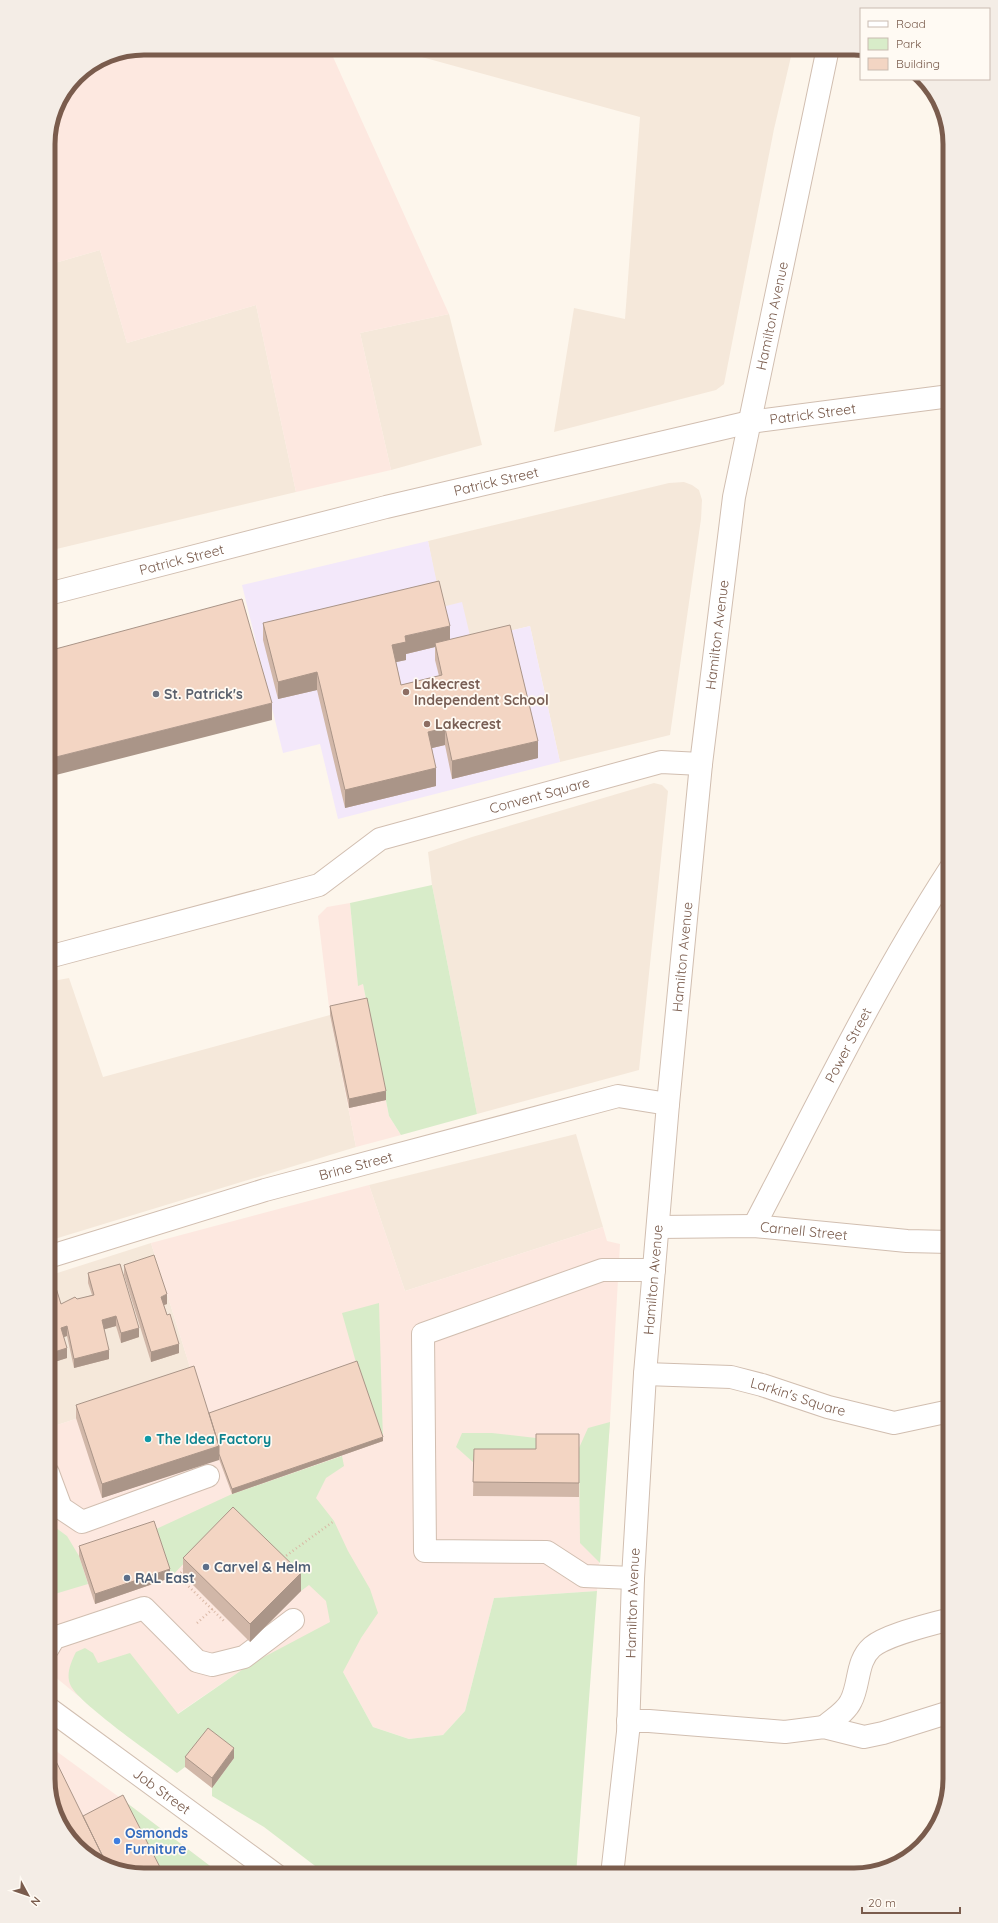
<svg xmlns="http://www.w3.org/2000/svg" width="998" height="1923" font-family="Quicksand,sans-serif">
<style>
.residential{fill:#f5e8da}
.commercial{fill:#fde8e0}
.education{fill:#f3e8fa}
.green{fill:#d8ecc9}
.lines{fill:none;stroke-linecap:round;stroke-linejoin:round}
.minor-casing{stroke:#d1beb0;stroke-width:24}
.path{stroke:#d9b8a5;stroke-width:2.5;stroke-dasharray:1 3;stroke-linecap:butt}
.minor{stroke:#fff;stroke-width:22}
.wall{fill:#d1b7a8;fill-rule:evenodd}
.shaded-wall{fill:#aa9588}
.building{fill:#f3d5c3;stroke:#aa9588}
.education-dot{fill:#8d6e63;stroke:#fffaf3;stroke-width:1.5}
.worship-dot{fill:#6b7280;stroke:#fffaf3;stroke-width:1.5}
.culture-dot{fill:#0f9aa8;stroke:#fffaf3;stroke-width:1.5}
.service-dot{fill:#5c6f8a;stroke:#fffaf3;stroke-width:1.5}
.shop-dot{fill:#3f7fe0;stroke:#fffaf3;stroke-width:1.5}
.labels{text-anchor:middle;stroke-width:3.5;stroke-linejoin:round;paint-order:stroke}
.street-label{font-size:14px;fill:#7a5c4d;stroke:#fffaf3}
.education-label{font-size:14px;font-weight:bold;fill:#785e54;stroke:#fffaf3;text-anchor:start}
.worship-label{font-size:14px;font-weight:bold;fill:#5b616d;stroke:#fffaf3;text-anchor:start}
.culture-label{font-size:14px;font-weight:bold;fill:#0d838f;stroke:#fffaf3;text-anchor:start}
.service-label{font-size:14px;font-weight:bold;fill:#4e5e75;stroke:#fffaf3;text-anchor:start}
.shop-label{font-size:14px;font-weight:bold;fill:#366cbe;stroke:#fffaf3;text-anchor:start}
.rim{fill:none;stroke:#7a5c4d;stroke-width:5}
</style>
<rect width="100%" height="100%" fill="#fdf6ec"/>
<!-- residential -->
<path class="residential" d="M389,48H793L774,129L724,384L716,390L554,432L574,308L625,319L640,117Z
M100,250L127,343L256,305L296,492L48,551V265Z
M449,314L482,445L391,470L360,333Z
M684,482L692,485L699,490L702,500L701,519L670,735L560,762L530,626L471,640L441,607L428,541L669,483Z
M654,783L662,785L668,791L639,1070L477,1114L432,885L428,852L472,837Z
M69,978L103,1077L330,1015L356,1147L48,1241V982Z
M576,1134L603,1227L405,1291L369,1185Z
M151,1243L194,1380L48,1428V1276Z"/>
<!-- commercial -->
<path class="commercial" d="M144,48H329L449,314L360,333L391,470L296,492L256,305L127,343L100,250L48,265V138L55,107L76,76L107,55Z
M350,903L358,985L363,984L389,1116L401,1135L356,1147L330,1015L318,916L327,907Z
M369,1185L405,1291L603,1227L607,1241L620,1244L610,1422L597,1591L494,1598L465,1711L443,1735L409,1739L373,1727L343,1672L249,1665L136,1742L116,1727L48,1671V1428L194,1380L151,1243Z
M48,1745L123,1800L222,1875H138L48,1779Z"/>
<!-- education -->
<path class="education" d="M428,541L442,607L462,602L471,640L530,626L560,762L338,819L320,744L283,753L242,585Z"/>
<!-- green -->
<path class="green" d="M432,885L477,1114L401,1135L389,1116L363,984L358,986L350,903Z
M379,1303L383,1441L357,1366L342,1313Z
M610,1422L600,1563L580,1543L579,1448L588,1428Z
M462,1433H492L536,1438V1463H474L456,1447Z
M342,1456L344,1466L326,1478L316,1498L334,1521L348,1551L370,1589L378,1613L361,1638L343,1672L373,1727L409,1739L443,1735L465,1711L494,1598L597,1591L576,1875H327L264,1827L212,1796V1788L234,1758L208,1738L185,1767L177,1773C158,1758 76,1702 70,1684C66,1674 71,1662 76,1652L85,1648L93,1653L98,1663L130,1653L178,1714L249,1665L330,1622L326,1601L309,1585L301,1591L234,1524L209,1537L170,1578L154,1530L232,1494Z
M48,1522L67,1536L79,1556L88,1584L48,1596Z
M123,1800L222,1875H162Z"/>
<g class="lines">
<!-- minor casing -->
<g class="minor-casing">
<g id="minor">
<path id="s1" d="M48,594L386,507L750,422L950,396"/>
<path id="s2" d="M56,955L319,885L380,839L661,762L701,764"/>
<path id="s3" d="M754,1226C817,1106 876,983 950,869"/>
<path id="s4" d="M658,1227L754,1226L907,1241L950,1242"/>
<path id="s5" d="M48,1257L265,1190L618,1096L668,1104"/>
<path id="s6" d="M645,1374L731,1377L762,1385L828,1407L894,1423L950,1411"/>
<path d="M48,1473L61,1508L82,1522L208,1476"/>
<path d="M633,1578L584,1576L547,1552L425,1551L423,1334L602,1270H654"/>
<path d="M48,1648L54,1638L144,1608L197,1661L212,1665L244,1657L293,1620"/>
<path id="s7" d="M48,1708L276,1875"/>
<path d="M628,1721H649L785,1732L824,1727L864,1737L883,1733L950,1712"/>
<path d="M824,1727C833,1719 846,1712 851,1701C860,1684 856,1661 872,1647C888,1634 930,1625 950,1619"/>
<path id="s8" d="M612,1875L628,1732L633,1578L645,1374L668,1104L701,764L734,497L828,48"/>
</g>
</g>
<!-- path -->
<path class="path" d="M283,1558L334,1521
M184,1569L178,1576L225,1622
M197,1623L215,1607"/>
<!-- minor -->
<use href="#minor" class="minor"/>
</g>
<!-- wall -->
<path class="wall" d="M263,623L450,639L538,758L452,779L445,745L432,748L436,786L345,808L317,690L278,699L263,640ZM435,647V660L439,676L401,685L396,662L406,660V654Z
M330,1006L386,1100L349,1108L330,1015Z
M124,1265L167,1304L164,1305L179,1353L151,1362L124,1275Z
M88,1273L139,1337L121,1343L116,1326L104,1329L109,1359L74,1368L67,1336L64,1337L67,1358L48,1364V1291L61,1304L92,1295L88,1283Z
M76,1405L209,1413L383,1441L232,1494L219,1459L102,1498L76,1418Z
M579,1434V1497L473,1496L474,1449H536Z
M79,1546L170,1578L95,1604L79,1556Z
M183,1558L301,1591L250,1642L183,1575Z
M185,1757L234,1758L212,1788L185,1767Z"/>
<!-- shaded-wall -->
<path class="shaded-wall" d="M450,626V643H435V647L406,654V660L392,663V645L405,636Z
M317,672V690L278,699V682Z
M272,703V720L48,777V759Z
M445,728V745L428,749V732Z
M538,741V758L452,779V761Z
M436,768V786L345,808V790Z
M386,1091V1100L349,1108V1099Z
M167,1294V1304L161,1306V1297Z
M116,1316V1326L102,1330V1320Z
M67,1326V1336L61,1338V1328Z
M139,1328V1337L121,1343V1333Z
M179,1344V1353L151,1362V1352Z
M67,1348V1358L48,1364V1354Z
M109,1350V1359L74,1368V1359Z
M383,1437V1441L232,1494V1489Z
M219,1446V1460L102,1498V1484Z
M170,1569V1578L95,1604V1594Z
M301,1573V1591L250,1642V1624Z
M234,1748V1758L212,1788V1778Z"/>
<!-- building -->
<path class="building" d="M439,581L450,626L405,636L406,642L392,645L401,685L442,675L435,643L510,625L538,741L452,761L445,728L428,732L436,768L345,790L317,672L278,682L263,623Z
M242,599L272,703L48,759V651Z
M367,998L386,1091L349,1099L330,1006Z
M154,1255L167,1294L161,1297L167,1315L170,1314L179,1344L151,1352L124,1265Z
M120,1264L139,1328L121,1333L116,1316L102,1320L109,1350L74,1359L67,1326L61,1328L67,1348L48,1354V1291L56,1288L61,1304L75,1297L77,1299L94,1295L88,1273Z
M357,1361L383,1437L232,1489L219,1454V1446L209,1413Z
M194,1366L219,1446L102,1484L76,1405Z
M536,1434H579V1483L473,1482L474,1449H536Z
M233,1507L301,1573L250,1624L183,1558Z
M154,1521L170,1569L95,1594L79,1546Z
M208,1728L234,1748L212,1778L185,1757Z
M48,1745L106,1863L86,1855L55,1816L48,1779Z
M123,1795L164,1875H138L106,1863L83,1816Z"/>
<!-- markers -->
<g class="education-dot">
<circle cx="406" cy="692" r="4"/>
<circle cx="427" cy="724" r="4"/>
</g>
<circle class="worship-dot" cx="156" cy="694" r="4"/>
<circle class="culture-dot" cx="148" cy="1439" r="4"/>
<g class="service-dot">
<circle cx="206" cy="1567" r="4"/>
<circle cx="127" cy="1578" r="4"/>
</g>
<circle class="shop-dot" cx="117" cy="1841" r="4"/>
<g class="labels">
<!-- street labels -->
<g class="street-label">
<text dy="5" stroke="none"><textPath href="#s8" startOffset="1569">Hamilton Avenue</textPath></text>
<text dy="5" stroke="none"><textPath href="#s1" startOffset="786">Patrick Street</textPath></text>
<text dy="5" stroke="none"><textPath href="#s1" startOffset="462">Patrick Street</textPath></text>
<text dy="5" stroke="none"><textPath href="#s1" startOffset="138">Patrick Street</textPath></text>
<text dy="5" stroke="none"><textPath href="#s8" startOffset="1245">Hamilton Avenue</textPath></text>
<text dy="5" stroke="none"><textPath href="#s2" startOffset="514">Convent Square</textPath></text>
<text dy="5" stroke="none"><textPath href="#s8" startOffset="921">Hamilton Avenue</textPath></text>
<text dy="5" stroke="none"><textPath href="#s3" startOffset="204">Power Street</textPath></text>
<text dy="5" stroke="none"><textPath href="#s5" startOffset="321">Brine Street</textPath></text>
<text dy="5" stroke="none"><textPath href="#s4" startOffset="146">Carnell Street</textPath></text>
<text dy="5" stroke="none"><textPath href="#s8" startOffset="597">Hamilton Avenue</textPath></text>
<text dy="5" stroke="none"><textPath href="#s6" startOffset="156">Larkin's Square</textPath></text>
<text dy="5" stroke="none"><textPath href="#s8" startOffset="273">Hamilton Avenue</textPath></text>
<text dy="5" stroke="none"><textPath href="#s7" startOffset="141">Job Street</textPath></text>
</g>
<!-- education labels -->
<g class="education-label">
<text x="414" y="689">Lakecrest<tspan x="414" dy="16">Independent School</tspan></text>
<text x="435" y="729">Lakecrest</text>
</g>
<!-- worship labels -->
<g class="worship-label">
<text x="164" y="699">St. Patrick's</text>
</g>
<!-- culture labels -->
<g class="culture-label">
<text x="156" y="1444">The Idea Factory</text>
</g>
<!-- service labels -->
<g class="service-label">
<text x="214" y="1572">Carvel &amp; Helm</text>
<text x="135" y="1583">RAL East</text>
</g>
<!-- shop labels -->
<g class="shop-label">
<text x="125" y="1838">Osmonds<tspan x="125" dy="16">Furniture</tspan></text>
</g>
</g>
<!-- crop -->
<path d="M0 0H998V1923H0ZM144 55H854A89 89 0 0 1 943 144V1779A89 89 0 0 1 854 1868H144A89 89 0 0 1 55 1779V144A89 89 0 0 1 144 55Z" fill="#f4ede6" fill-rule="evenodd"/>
<path class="rim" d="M144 55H854A89 89 0 0 1 943 144V1779A89 89 0 0 1 854 1868H144A89 89 0 0 1 55 1779V144A89 89 0 0 1 144 55Z"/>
<!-- legend -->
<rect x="860" y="8" width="130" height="72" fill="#fffaf3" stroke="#cabbb1"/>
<rect x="868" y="21" width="20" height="6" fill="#ffffff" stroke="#cabbb1"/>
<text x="896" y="28" font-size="12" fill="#7a5c4d">Road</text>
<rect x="868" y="38" width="20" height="12" fill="#d8ecc9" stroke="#cabbb1"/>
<text x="896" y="48" font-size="12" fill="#7a5c4d">Park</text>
<rect x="868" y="58" width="20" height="12" fill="#f3d5c3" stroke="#cabbb1"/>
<text x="896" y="68" font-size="12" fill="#7a5c4d">Building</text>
<!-- north arrow -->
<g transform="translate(28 1895) rotate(130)" stroke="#fffaf3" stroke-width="3" paint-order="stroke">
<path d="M0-3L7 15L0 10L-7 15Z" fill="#7a5c4d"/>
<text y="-6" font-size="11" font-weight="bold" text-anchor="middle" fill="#7a5c4d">N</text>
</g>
<!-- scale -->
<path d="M862 1907v6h98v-6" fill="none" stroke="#7a5c4d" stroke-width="2"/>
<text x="868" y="1907" font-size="12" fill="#7a5c4d" stroke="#fffaf3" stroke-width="3" paint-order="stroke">20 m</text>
</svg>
